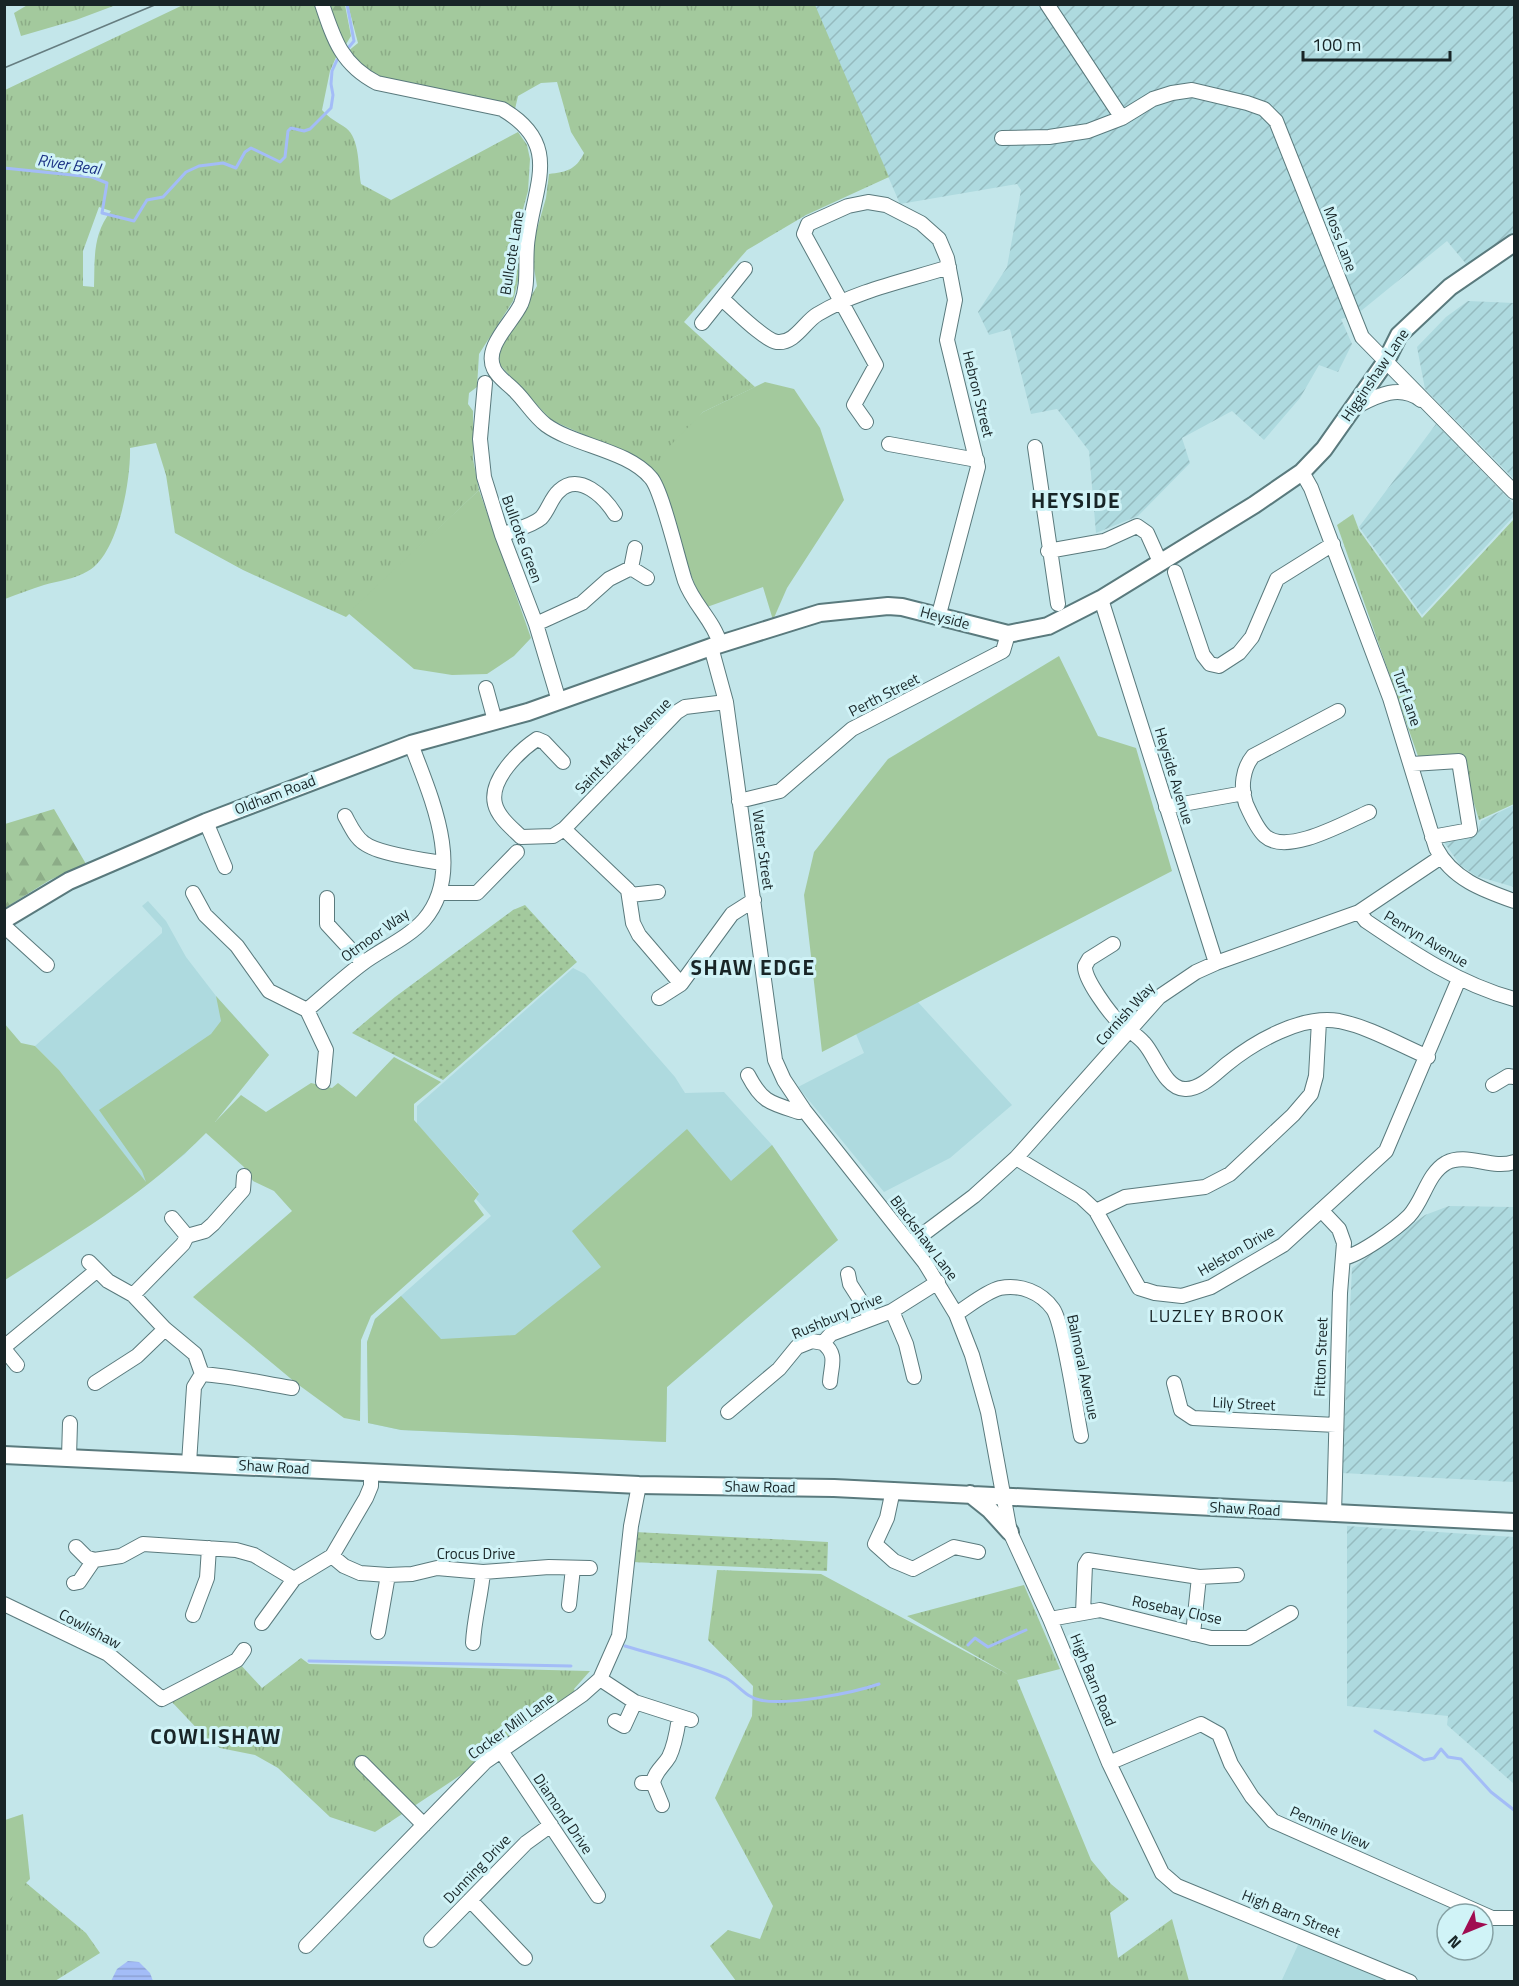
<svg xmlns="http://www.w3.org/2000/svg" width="1519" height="1986" font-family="'Titillium Web',sans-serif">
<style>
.built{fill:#aedadf}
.industrial{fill:url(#industrial-furrows)}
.grass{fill:url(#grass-tufts);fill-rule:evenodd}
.forest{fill:url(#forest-firs)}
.park{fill:#a3c99d}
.garden{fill:url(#garden-dots)}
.water{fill:url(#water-rules)}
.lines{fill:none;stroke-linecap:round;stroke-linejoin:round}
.stream{stroke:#a3bcf7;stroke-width:3}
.minor-casing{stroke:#5a7a7d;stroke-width:16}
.major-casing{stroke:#5a7a7d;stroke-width:20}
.minor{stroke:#fff;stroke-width:14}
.major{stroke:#fff;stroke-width:16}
.tram{stroke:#667d80;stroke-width:1.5}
.labels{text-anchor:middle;stroke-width:6;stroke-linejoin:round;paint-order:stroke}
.street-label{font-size:15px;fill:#182527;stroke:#d0f3f7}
.water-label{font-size:16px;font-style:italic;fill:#1b3285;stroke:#d0f3f7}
.quarter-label{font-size:18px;letter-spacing:1.5px;fill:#182527;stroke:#d0f3f7}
.district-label{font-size:21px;font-weight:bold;letter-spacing:1.5px;fill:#182527;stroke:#d0f3f7}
</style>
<defs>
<pattern id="industrial-furrows" width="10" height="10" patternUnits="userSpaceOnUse" patternTransform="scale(1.5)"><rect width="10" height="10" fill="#aedadf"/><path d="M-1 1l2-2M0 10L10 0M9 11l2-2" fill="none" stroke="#95bbbf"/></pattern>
<pattern id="grass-tufts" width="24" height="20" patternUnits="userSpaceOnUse" patternTransform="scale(1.5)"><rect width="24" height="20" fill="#a3c99d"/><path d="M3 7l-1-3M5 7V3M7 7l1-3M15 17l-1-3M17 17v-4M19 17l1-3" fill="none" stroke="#8cac87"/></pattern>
<pattern id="forest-firs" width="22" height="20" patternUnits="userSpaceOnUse" patternTransform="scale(1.5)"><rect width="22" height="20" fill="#a3c99d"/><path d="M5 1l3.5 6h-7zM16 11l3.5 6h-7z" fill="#8cac87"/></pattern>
<pattern id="garden-dots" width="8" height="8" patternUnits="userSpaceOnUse" patternTransform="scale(1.5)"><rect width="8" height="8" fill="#a3c99d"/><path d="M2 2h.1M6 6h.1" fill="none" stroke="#8cac87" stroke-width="1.8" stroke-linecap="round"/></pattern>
<pattern id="water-rules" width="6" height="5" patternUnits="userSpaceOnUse" patternTransform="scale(1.5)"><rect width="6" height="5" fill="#a3bcf7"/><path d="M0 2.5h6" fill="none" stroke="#8ca1d4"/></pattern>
</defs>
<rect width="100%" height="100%" fill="#c3e6ea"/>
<!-- built -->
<path class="built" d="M148,901L166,921L186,957L216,996L269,1055L185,1154L147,1184L59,1070L35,1046L162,933V928L142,906Z
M573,968L585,974L675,1077L685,1093L724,1092L772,1145L838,1240L667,1387L666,1442L401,1430L368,1423L367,1342L375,1319L491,1216L476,1199L479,1193L417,1124V1106Z
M917,1001L1012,1105L950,1158L884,1192L798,1087L864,1053L856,1034Z
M1298,1945H1304L1386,1981L1281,1982Z"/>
<!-- industrial -->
<path class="industrial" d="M814,5H1514V235L1467,265L1447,241L1356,315L1341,319L1352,344L1338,372L1319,365L1300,398L1264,440L1232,411L1182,438L1190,463L1138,516L1096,533L1089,451L1057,409L1031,414L1010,329L989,335L978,312L1007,267L1021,190L1017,184L900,204Z
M1468,301L1514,303V479L1425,389L1417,347L1446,317Z
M1436,424L1514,504V516L1422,615L1359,527Z
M1514,805V887L1476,876L1460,865L1444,842L1477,834L1481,821Z
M1449,1206L1514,1207V1482L1342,1473L1352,1268L1425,1215Z
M1347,1526L1514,1537V1784L1447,1725L1448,1716L1347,1706Z"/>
<!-- grass -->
<path class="grass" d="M29,4H116V5L76,20L21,36L14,13Z
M183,5H315L337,55L330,71L322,110C329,118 337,122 346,128C360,139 358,167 361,184L391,200L518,132L527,145L530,159L528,191L519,224V277L513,301L479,354L477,387L469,393L468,404L473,411V459L479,490L346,617L243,570L175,533L166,475L156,443L130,448C131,480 118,555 88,571C75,579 58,581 44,585C31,589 18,594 5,599V90ZM99,207L111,211C92,235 95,260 94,287L83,286V251Z
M348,5H815L889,177L806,215L747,250L684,322L755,387L703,412L653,474L627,454L551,420L500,365L499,356L502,347L537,286L531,250L546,198L549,174C566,172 576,170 584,153L571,132L557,82L541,83L518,96L515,109L371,75L347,52L358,43Z
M1353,514L1359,530L1422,618L1514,519V804L1479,820L1460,757L1442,754L1419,759L1337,525Z
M717,1570L821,1574L1009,1675L907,1616L1024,1585L1060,1669L1017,1680L1091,1860L1111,1884L1129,1899L1110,1913L1118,1958L1172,1919L1189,1981H736L710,1946L728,1930L760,1939L773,1906L715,1798L752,1716L753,1686L708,1640Z
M301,1658L309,1664L590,1671L574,1689L575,1692L491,1755L375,1832L330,1817L278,1768L255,1755L220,1748L205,1737L171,1701L238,1662L262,1688Z
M25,1882L86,1933L100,1953L55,1981L5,1982V1903Z"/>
<!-- forest -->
<path class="forest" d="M327,5H345L351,36L345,46Z
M54,809L86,864L50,880L5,908V824Z"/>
<!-- park -->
<path class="park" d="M765,382L794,389L820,428L844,500L787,588L773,620L763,587L707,607L695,585L653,474L664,452L703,412Z
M479,490L531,638L514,656L487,674L452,675L414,669L348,613Z
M1059,656L1098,736L1136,748L1172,871L822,1052L804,895L814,852L888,759Z
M216,996L269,1055L215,1122L241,1095L266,1112L311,1083L332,1088L338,1083L356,1097L394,1057L441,1082L414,1104V1120L479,1194L474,1201L484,1215L371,1316L361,1340L360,1421L344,1418L296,1383L193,1297L292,1211L274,1191L253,1181L244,1167L206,1133C148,1192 74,1236 5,1280L4,1023L21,1043L35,1046L59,1070L146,1182L142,1171L99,1110L211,1034L221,1021Z
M687,1129L731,1181L772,1145L838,1240L667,1387L666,1442L401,1430L368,1423L367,1342L375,1319L401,1296L441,1339L515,1335L601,1267L572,1231Z
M23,1814L30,1879L5,1904V1820Z"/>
<!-- garden -->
<path class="garden" d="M525,905L577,962L443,1080L352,1033L395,997L513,910Z
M635,1532L828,1542L827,1571L632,1562Z"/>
<!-- water -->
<path class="water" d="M128,1961L139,1962L150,1973L153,1981H111L117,1969Z"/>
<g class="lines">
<!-- stream -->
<path class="stream" d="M347,4L354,41L349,47
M4,168L92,177L107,183L102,213L134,221L147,200L163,197L186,172L199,166L223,163L236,168L245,152L251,148L280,162L285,157L288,131L291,128L304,131L310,129L331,108L333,95L331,84L332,71L337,60
M968,1645L975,1638L988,1647L1026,1630
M625,1646C658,1656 694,1664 726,1678C739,1685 745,1697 760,1700C786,1706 853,1693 879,1684
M309,1661L571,1666
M1375,1731L1424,1760L1434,1758L1441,1749L1448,1757L1461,1759L1491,1792L1514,1810"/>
<!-- minor casing -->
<g class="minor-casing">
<path id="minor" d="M322,4C334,40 342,65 377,83L502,109C562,144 535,183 528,237C524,260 530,282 521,304C513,322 483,347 494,369C498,378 509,384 516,392C526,402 534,416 546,425C575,446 628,450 651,478C662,490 678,560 685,581C693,604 714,621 720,644
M1047,4L1122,118
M1002,138L1049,137L1088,131L1122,118L1153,99L1172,93L1192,90L1247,103L1264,109L1276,121L1362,337L1514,492
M722,299C734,309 764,340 777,342C795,344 805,321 818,314C858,290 905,281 949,267
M702,323L745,269
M485,383L480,439L484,477L502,535L536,624L559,701
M1353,408C1375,397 1398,383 1421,400
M866,422L854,405L876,365L804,234L808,224L848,206L868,202L886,205L921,223L939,239L947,258L955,300L947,340L978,467L938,618
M889,444L977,460
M1035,447L1058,604
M1302,472L1311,488L1390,698L1436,848C1452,879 1483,890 1514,901
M502,535C513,530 532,526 541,518C548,511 551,498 559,491C579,471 605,498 615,514
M1048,551L1104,541L1137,526L1147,533L1160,562
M631,568L635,548
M1175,572L1203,655L1210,664L1219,666L1239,653L1252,637L1277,579L1333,544
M1101,599L1216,963
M536,624L582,603L609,579L631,568L647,578
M711,647L726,702L775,1060L784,1080L804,1110L925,1263L956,1314L972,1355L988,1412L1010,1532L1050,1619L1109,1763L1162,1873L1177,1886L1410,1982
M486,688L495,721
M1338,711L1253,756C1243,768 1240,787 1246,804C1250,813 1257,829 1265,836C1287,856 1346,822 1369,812
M563,762L544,742L537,739C519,751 489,780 495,804C498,817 512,828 521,837L553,836L564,829L677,712L685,707L726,702
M1412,764L1459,761L1470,830L1432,837
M739,801L780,791L852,729L1003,651L1008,634
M1166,807L1244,793
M345,816C350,825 355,837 364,843C378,854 424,860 442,863
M206,822L225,867
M564,829L628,890L633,923L639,935L681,984L659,998
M193,893L205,915L237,946L269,991L307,1010C325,995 344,977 363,963C382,949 408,938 424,920C466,871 430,795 411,744
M439,893H477L517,852
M630,895L658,892
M327,898V924L363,963
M1359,912L1366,921C1413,953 1459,984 1514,999
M4,926L47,965
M1113,944L1089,959L1085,966C1084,979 1110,1014 1120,1023C1128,1030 1137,1035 1144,1043C1156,1056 1165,1089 1185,1089C1200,1090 1216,1073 1227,1064C1256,1041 1301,1015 1339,1021C1369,1027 1400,1045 1428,1057
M681,984L732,914L754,900
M307,1010L326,1050L323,1082
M748,1075C762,1102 770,1103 799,1112L804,1110
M1493,1085L1508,1076L1514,1077
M1016,1158L1081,1197L1096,1211L1139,1288L1155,1293L1182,1296L1211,1287L1283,1245L1386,1151L1459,979
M1321,1210L1339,1229L1344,1243L1340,1293L1334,1514
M1096,1211L1125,1197L1205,1187L1230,1174L1293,1115L1311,1094L1316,1076L1319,1021
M172,1218L187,1236
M910,1244L974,1196L1016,1158L1159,997L1196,972L1216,963L1359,912L1441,857
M1343,1258C1360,1255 1396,1229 1409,1216C1424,1200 1427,1174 1446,1163C1467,1152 1492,1170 1514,1162
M89,1262L108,1281L133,1295L165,1329L195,1354L202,1374L194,1387L189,1463
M848,1274L850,1284L871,1317
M133,1295L183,1244L187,1236L205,1231L213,1224L243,1190L244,1176
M892,1311L906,1344L914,1377
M956,1314C969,1306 985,1292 1000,1288C1020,1284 1041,1292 1053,1309C1064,1325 1076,1412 1081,1436
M823,1343L831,1334L892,1311L938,1282
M823,1343C838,1355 831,1365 830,1382
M4,1347L96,1271
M4,1349L17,1365
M202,1374C232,1376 261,1383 292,1388
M95,1383L137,1356L165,1329
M1174,1383L1181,1410L1193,1418L1336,1425
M728,1412L779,1369L797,1347L812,1341L823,1343
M69,1457L70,1423
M893,1490L887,1518L875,1544L894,1561L913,1569L954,1547L978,1552
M76,1547L86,1557L94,1560L121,1556L143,1544L236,1550L254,1555L294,1579
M332,1556L344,1566L360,1573L388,1575L412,1574L437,1568L483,1572L549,1567L590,1568
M1199,1577L1237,1575
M74,1583L79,1582L94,1560
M4,1604L108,1654L162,1699L237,1660L244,1650
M569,1605L573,1568
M1083,1613L1085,1565L1088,1560L1199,1577L1193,1634
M193,1615L207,1578L209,1548
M1050,1619L1100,1610L1211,1638H1248L1291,1613
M262,1623L294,1579L332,1556L366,1498L371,1486V1472
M378,1632L388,1575
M473,1643C474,1619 481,1596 483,1572
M600,1679L635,1702L691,1720
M615,1721L624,1726L635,1702
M501,1751L598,1896
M362,1763L424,1825
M1109,1763L1201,1724L1219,1734L1231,1764L1252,1797L1273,1821L1492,1918H1514
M642,1783H653L662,1805
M653,1783C655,1771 663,1767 669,1757C675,1745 677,1731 679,1718
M470,1900L525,1958
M431,1940L526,1843L551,1825
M306,1946L485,1762L582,1695L600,1679L619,1636L631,1526L639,1485"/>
</g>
<!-- major casing -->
<g class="major-casing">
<path id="major" d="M4,920L69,881L206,822L411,744L528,712L711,647L820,613L888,606L902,607L1008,634L1048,626L1101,599L1254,505L1302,472L1324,449L1386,361L1399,335L1450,287L1514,243
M4,1455L639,1485L834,1488L1514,1522
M970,1494L990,1510L1010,1532"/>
</g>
<!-- minor -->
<use href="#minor" class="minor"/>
<!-- major -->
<use href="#major" class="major"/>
<!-- tram -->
<path class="tram" d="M4,68L157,4"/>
</g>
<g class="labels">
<!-- street labels -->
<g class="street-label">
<text transform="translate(1340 239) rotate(69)" y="5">Moss Lane</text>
<text transform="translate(512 253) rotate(-81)" y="5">Bullcote Lane</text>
<text transform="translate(1375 375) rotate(-56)" y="5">Higginshaw Lane</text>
<text transform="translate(978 394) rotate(76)" y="5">Hebron Street</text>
<text transform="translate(522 539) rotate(70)" y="5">Bullcote Green</text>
<text transform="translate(945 618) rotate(15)" y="5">Heyside</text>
<text transform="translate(884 695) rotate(-27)" y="5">Perth Street</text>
<text transform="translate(1407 698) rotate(71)" y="5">Turf Lane</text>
<text transform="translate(623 746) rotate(-45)" y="5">Saint Mark's Avenue</text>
<text transform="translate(1174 776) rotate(73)" y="5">Heyside Avenue</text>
<text transform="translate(275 795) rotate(-21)" y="5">Oldham Road</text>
<text transform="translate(763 850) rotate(82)" y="5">Water Street</text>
<text transform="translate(375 935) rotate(-36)" y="5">Otmoor Way</text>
<text transform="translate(1426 939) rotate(31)" y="5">Penryn Avenue</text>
<text transform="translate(1125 1014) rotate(-48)" y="5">Cornish Way</text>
<text transform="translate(924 1238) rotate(53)" y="5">Blackshaw Lane</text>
<text transform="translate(1236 1251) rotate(-30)" y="5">Helston Drive</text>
<text transform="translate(837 1316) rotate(-23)" y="5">Rushbury Drive</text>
<text transform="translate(1321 1357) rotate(-88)" y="5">Fitton Street</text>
<text transform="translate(1083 1367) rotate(78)" y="5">Balmoral Avenue</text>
<text transform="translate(1244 1404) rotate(3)" y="5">Lily Street</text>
<text transform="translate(274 1467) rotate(3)" y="5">Shaw Road</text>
<text transform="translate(760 1487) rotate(1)" y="5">Shaw Road</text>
<text transform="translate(1245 1509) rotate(3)" y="5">Shaw Road</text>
<text x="476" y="1559">Crocus Drive</text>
<text transform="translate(1177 1610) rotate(12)" y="5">Rosebay Close</text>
<text transform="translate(90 1629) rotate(28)" y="5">Cowlishaw</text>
<text transform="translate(1093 1680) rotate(68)" y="5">High Barn Road</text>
<text transform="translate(511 1726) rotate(-36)" y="5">Cocker Mill Lane</text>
<text transform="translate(563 1814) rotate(56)" y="5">Diamond Drive</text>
<text transform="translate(1330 1828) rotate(24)" y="5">Pennine View</text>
<text transform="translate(477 1869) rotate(-46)" y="5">Dunning Drive</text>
<text transform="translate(1291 1914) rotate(22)" y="5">High Barn Street</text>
</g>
<!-- water labels -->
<g class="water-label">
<text transform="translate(69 164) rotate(9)" y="6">River Beal</text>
</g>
<!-- quarter labels -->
<g class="quarter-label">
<text x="1217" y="1322">LUZLEY BROOK</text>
</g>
<!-- district labels -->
<g class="district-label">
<text x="1076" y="508">HEYSIDE</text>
<text x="753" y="975">SHAW EDGE</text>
<text x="216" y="1744">COWLISHAW</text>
</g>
</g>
<!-- border -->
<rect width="1519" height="1986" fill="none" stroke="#182527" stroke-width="12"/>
<!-- north arrow -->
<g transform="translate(1465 1932) rotate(227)"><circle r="28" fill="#d0f3f7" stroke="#86a1a4" stroke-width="1.5"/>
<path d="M0-4.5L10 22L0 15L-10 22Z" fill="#a00c51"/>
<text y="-9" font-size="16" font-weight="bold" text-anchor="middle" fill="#182527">N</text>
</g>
<!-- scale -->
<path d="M1303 51v9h147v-9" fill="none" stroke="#182527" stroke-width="3"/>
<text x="1312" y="51" font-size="18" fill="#182527" stroke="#d0f3f7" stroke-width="4.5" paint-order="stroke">100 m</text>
</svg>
